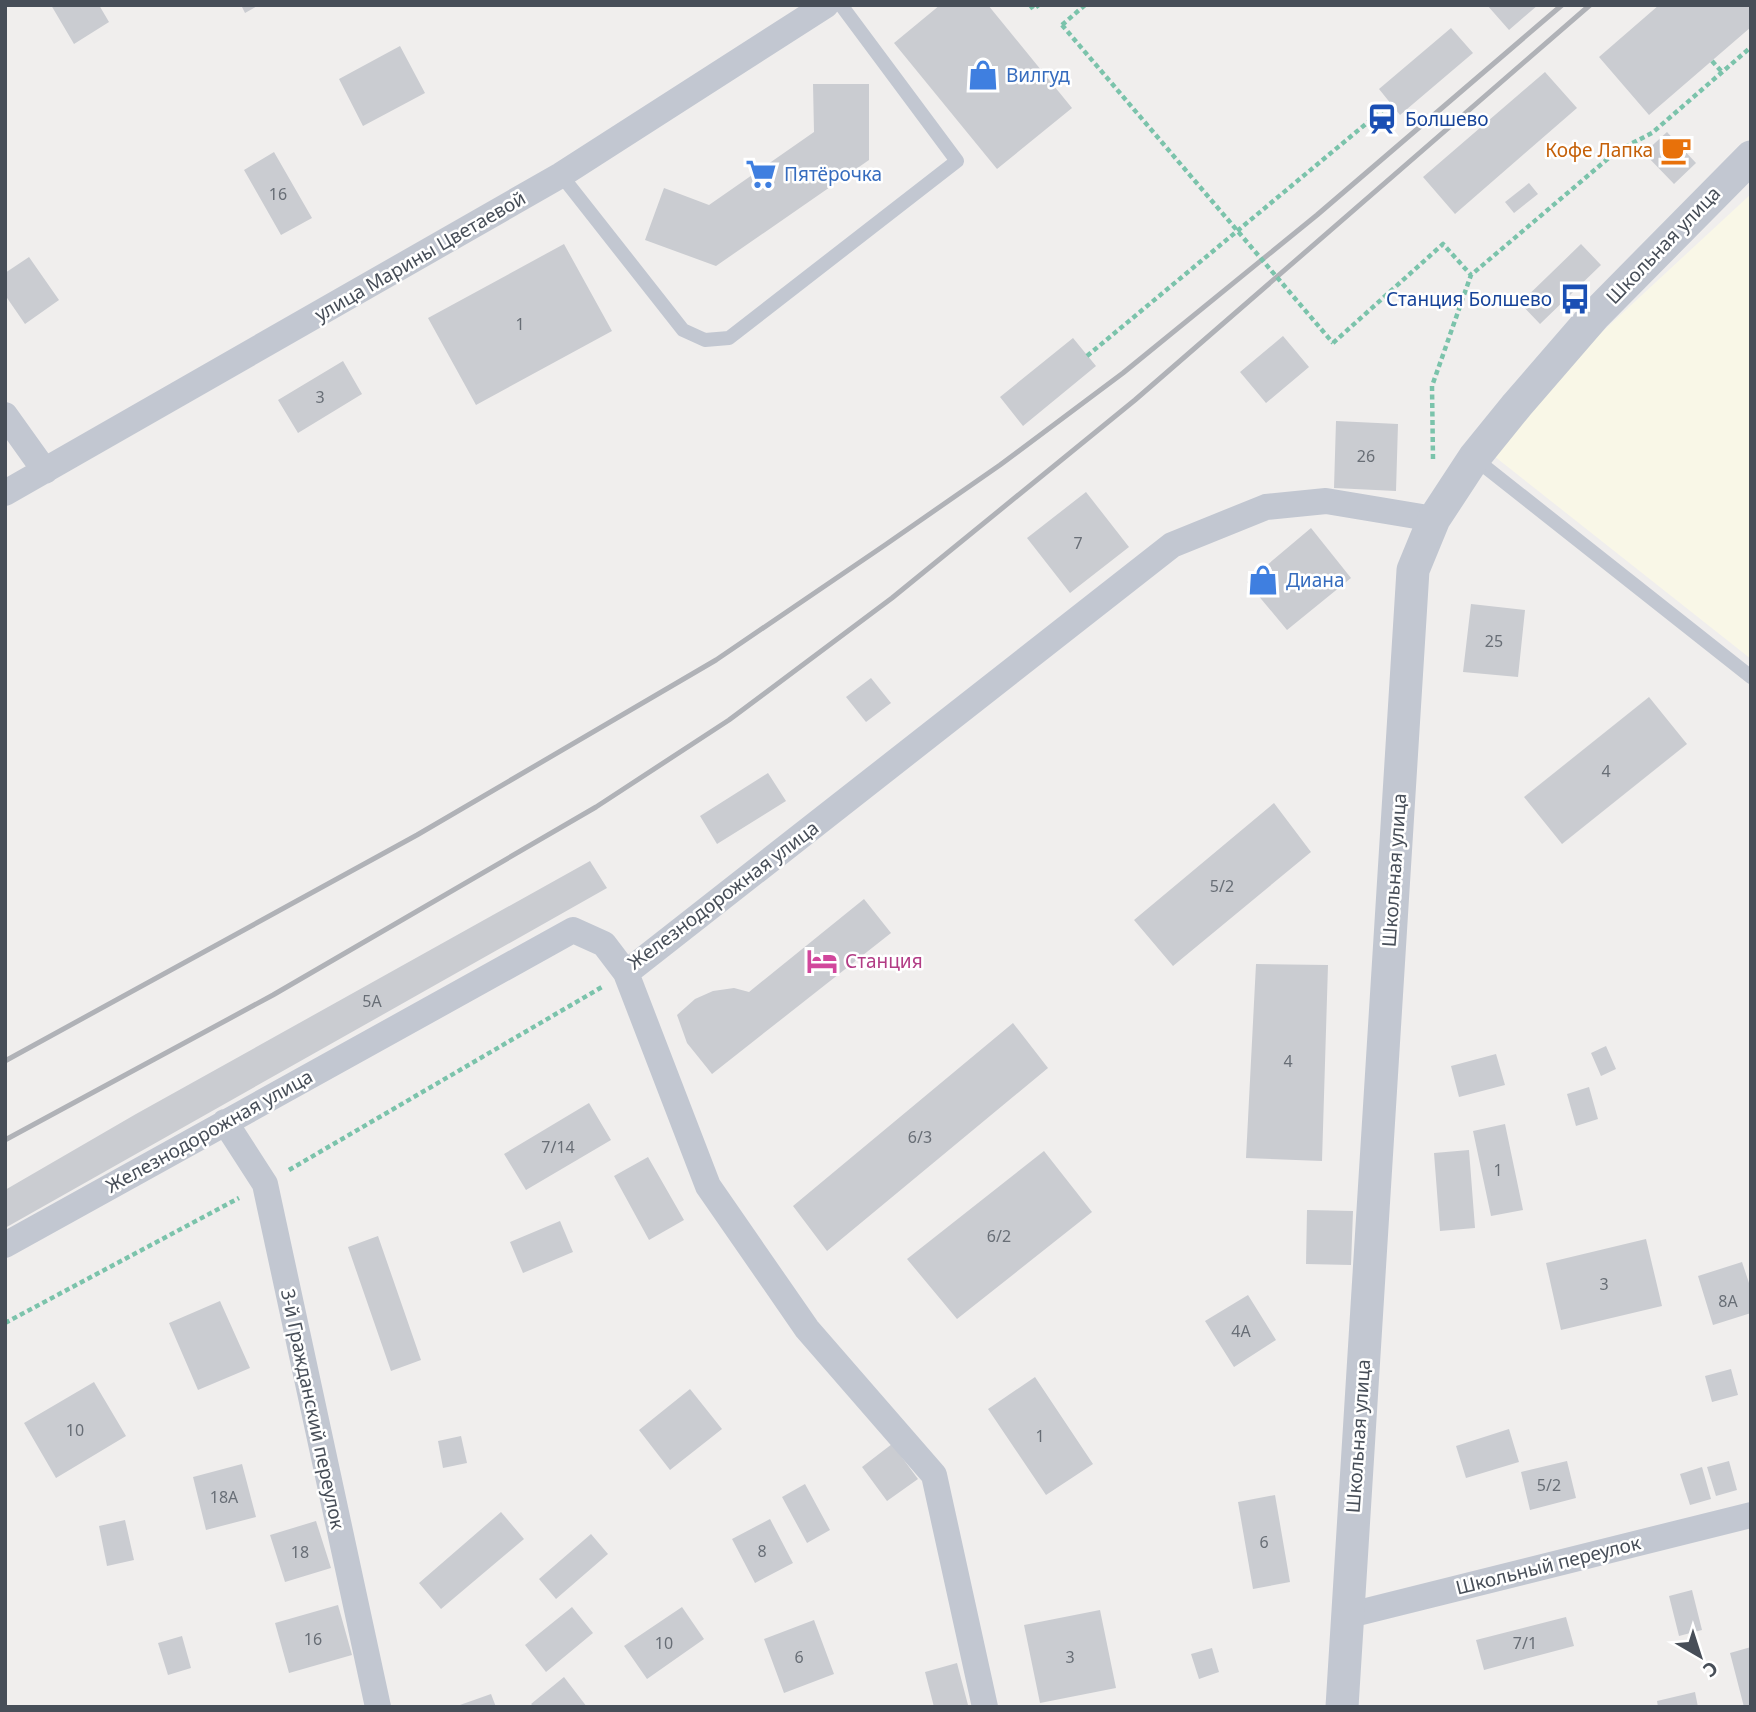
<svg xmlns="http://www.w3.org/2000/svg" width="1756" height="1712" font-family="'Noto Sans',sans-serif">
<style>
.commercial{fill:#f9f7e7}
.building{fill:#caccd1}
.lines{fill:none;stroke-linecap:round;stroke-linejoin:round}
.path{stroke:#7bc3ab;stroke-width:4.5;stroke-dasharray:5 3.5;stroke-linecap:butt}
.service{stroke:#c2c7d1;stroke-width:14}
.minor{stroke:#c2c7d1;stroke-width:26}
.tertiary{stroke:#c2c7d1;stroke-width:33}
.rail{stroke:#b0b2b7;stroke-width:5}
.path-bridge{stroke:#7bc3ab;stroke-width:4.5;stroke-dasharray:5 3.5;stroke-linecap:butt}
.labels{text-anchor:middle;stroke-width:5;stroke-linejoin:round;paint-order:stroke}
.number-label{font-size:16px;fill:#686e76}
.shop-label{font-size:19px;fill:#366cbe;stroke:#fff;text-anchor:start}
.transit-label{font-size:19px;fill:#164399;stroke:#fff;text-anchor:start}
.food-label{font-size:19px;fill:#c56008;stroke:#fff;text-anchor:end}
.street-label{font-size:19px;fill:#474e58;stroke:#fff}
.hotel-label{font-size:19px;fill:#b23c85;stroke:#fff;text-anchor:start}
</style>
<rect width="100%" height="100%" fill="#f0eeed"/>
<!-- commercial -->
<path class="commercial" d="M1751,194V659L1480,445Z"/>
<!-- building -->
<path class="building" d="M51,5H99L109,22L74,44Z
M241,5H259L245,13Z
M940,5H988L1072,108L997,169L894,43Z
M1487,5H1538L1509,30Z
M1659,5H1751V27L1649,115L1599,57Z
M1451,28L1473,53L1400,115L1379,89Z
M400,46L425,93L363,126L339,79Z
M1545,72L1577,108L1455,214L1423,177Z
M813,84H869V160L716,266L645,240L664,188L709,205L814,132Z
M1667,132L1696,163L1674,184L1644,153Z
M274,152L312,218L281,235L244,170Z
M1529,183L1538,194L1514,213L1505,202Z
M564,244L612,331L476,405L428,318Z
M1581,244L1601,265L1540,324L1520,303Z
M29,257L59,300L25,324L5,295V273Z
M1283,336L1309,367L1266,403L1240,372Z
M1073,338L1096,366L1023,426L1000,397Z
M343,361L362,394L298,433L278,400Z
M1336,421L1398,424L1396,491L1334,488Z
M1086,492L1129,547L1070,593L1027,538Z
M1311,528L1351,578L1287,630L1247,582Z
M1471,604L1525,610L1518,677L1463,672Z
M871,678L891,703L866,722L846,697Z
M1649,697L1687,744L1562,844L1524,797Z
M768,773L786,801L717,844L700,816Z
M1274,803L1311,852L1173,966L1134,920Z
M590,861L607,888L5,1228V1190L136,1114Z
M864,899L891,933L712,1074L687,1043L677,1015L695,999L713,991L734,988L749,992Z
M1256,964L1328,965L1322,1161L1246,1158Z
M1013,1023L1048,1068L827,1251L793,1206Z
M1606,1046L1616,1069L1601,1076L1591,1053Z
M1496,1054L1505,1085L1459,1097L1451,1066Z
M1589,1087L1598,1119L1576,1126L1567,1094Z
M589,1103L611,1140L526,1190L504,1154Z
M1505,1124L1523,1210L1491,1216L1473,1131Z
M1469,1150L1475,1228L1440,1231L1434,1153Z
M1044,1151L1092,1212L957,1319L907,1259Z
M648,1157L684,1220L649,1240L614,1176Z
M1307,1210L1353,1211L1351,1265L1306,1264Z
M560,1221L573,1252L523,1273L510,1242Z
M378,1236L421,1360L391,1371L348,1247Z
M1646,1239L1662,1306L1561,1330L1546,1263Z
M1742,1262L1751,1289V1313L1713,1325L1698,1276Z
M1248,1295L1276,1340L1234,1367L1205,1321Z
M220,1301L250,1368L198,1390L169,1323Z
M1731,1369L1738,1395L1712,1402L1705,1376Z
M1035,1377L1093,1464L1046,1495L988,1409Z
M94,1382L126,1436L56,1478L24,1423Z
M690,1389L722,1429L670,1470L639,1430Z
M1509,1429L1519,1462L1466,1478L1456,1446Z
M461,1436L467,1463L443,1468L438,1441Z
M892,1444L918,1479L887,1501L862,1467Z
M1567,1461L1576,1498L1530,1510L1521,1472Z
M1729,1461L1737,1490L1716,1496L1707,1467Z
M242,1464L256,1517L206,1530L193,1477Z
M1702,1467L1711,1499L1690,1505L1680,1474Z
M805,1484L830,1530L807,1543L782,1497Z
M1275,1495L1290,1582L1253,1589L1238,1502Z
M501,1512L524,1539L441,1609L419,1583Z
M770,1519L793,1563L755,1583L732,1539Z
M125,1520L134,1560L107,1566L99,1526Z
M316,1521L331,1568L285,1582L270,1535Z
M591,1534L608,1554L556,1599L539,1579Z
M1692,1590L1702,1630L1679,1636L1669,1596Z
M338,1605L352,1655L289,1673L275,1623Z
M572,1607L593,1633L546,1672L525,1645Z
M682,1607L704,1639L647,1679L624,1646Z
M1100,1610L1116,1688L1040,1703L1024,1625Z
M1566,1617L1574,1646L1484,1670L1476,1640Z
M814,1620L834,1674L784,1693L764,1639Z
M182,1636L191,1668L168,1675L158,1643Z
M1751,1647V1706L1744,1707L1730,1653Z
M1212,1648L1219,1672L1199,1679L1191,1654Z
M957,1663L968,1705L934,1707L925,1672Z
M564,1677L587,1707H534L531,1704Z
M1695,1692L1698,1707H1658L1657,1701Z
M491,1694L496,1707H457V1706Z"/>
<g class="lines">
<!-- path -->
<path class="path" d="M1030,5L1033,9L1039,5
M1062,25L1085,5
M1712,61L1722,72
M1333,343L1443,244L1471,275
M1087,356L1391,103
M1433,459L1432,386L1471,275L1617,151L1652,133L1751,47
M289,1170L602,987
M5,1323L239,1198"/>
<!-- service -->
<path class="service" d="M561,175L683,330L705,340L729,338L957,161L841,5
M1474,458L1751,677"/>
<!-- minor -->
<path class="minor" d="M5,415L45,471
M5,493L561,175L826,5
M626,973L1172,545L1266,507L1326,501L1434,519
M225,1122L265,1184L378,1707
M5,1245L573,930L604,944L626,973L708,1186L807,1329L934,1475L985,1707
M1346,1616L1751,1515"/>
<!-- tertiary -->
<path class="tertiary" d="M1342,1707L1413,570L1434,519L1474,458L1517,405L1594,316L1751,157"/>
<!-- rail -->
<path class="rail" d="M5,1061L417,835L716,660L885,545L1000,465L1123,373L1317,215L1562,5
M5,1140L273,995L596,807L729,720L892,598L1135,400L1590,5"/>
<!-- path-bridge -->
<path class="path-bridge" d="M1062,25L1333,343"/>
</g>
<!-- icons -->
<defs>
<g id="shop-bare" transform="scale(2.415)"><path d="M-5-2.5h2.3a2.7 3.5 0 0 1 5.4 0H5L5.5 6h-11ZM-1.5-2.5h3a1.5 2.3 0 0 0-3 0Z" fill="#3f7fe0" stroke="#fff" stroke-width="2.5" paint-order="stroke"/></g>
<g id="station-bare" transform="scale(2.415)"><path d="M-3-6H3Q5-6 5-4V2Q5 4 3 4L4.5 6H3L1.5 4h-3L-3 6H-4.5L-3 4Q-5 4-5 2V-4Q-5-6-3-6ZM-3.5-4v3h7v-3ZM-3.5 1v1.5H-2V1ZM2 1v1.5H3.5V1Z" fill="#1a4fb4" stroke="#fff" stroke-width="2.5" paint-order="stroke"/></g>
<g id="cafe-bare" transform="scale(2.415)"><path d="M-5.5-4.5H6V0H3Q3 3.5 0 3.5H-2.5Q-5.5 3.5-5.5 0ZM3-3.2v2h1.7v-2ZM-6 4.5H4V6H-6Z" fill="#e8710a" stroke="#fff" stroke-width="2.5" paint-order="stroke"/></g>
<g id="supermarket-bare" transform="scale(2.415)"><path d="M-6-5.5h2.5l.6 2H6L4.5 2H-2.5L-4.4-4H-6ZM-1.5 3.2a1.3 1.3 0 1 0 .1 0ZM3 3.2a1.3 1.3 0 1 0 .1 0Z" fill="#3f7fe0" stroke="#fff" stroke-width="2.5" paint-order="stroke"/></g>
<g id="bus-bare" transform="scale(2.415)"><path d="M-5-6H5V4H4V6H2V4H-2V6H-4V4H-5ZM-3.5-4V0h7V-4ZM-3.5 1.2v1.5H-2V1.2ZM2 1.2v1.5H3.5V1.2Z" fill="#1a4fb4" stroke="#fff" stroke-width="2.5" paint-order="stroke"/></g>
<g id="hotel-bare" transform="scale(2.415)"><path d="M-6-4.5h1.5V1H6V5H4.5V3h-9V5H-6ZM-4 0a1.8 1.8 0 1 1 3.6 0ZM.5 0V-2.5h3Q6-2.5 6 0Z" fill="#d1479c" stroke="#fff" stroke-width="2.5" paint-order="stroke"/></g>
</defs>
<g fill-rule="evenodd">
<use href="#shop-bare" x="983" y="75"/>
<use href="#station-bare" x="1382" y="119"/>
<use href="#cafe-bare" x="1676" y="150"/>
<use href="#supermarket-bare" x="761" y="174"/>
<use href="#bus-bare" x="1575" y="299"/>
<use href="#shop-bare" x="1263" y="580"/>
<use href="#hotel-bare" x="822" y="961"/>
</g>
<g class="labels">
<!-- number labels -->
<g class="number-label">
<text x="278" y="200">16</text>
<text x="520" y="330">1</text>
<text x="320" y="403">3</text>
<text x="1366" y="462">26</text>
<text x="1078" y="549">7</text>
<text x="1494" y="647">25</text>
<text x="1606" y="777">4</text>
<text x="1222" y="892">5/2</text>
<text x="372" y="1007">5А</text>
<text x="1288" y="1067">4</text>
<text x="920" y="1143">6/3</text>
<text x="558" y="1153">7/14</text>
<text x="1498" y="1176">1</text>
<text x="999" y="1242">6/2</text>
<text x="1604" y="1290">3</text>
<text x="1728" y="1307">8А</text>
<text x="1241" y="1337">4А</text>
<text x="75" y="1436">10</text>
<text x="1040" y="1442">1</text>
<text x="1549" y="1491">5/2</text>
<text x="224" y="1503">18А</text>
<text x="1264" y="1548">6</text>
<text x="762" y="1557">8</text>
<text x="300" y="1558">18</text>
<text x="313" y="1645">16</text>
<text x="664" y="1649">10</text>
<text x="1525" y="1649">7/1</text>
<text x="799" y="1663">6</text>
<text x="1070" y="1663">3</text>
</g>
<!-- shop labels -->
<g class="shop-label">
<text x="1006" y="82">Вилгуд</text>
<text x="784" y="181">Пятёрочка</text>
<text x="1286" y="587">Диана</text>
</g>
<!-- transit labels -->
<g class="transit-label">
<text x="1405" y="126">Болшево</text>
<text x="1552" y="306" text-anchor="end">Станция Болшево</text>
</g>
<!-- food labels -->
<g class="food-label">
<text x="1653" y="157">Кофе Лапка</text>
</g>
<!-- street labels -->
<g class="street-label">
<text transform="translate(1663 245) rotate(-46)" y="7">Школьная улица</text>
<text transform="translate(420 256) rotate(-30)" y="7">улица Марины Цветаевой</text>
<text transform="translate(1394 870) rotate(-86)" y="7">Школьная улица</text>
<text transform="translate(723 895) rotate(-37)" y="7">Железнодорожная улица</text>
<text transform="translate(209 1131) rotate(-29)" y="7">Железнодорожная улица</text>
<text transform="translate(313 1409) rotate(78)" y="7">3-й Гражданский переулок</text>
<text transform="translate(1358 1436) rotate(-86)" y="7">Школьная улица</text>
<text transform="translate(1548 1565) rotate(-14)" y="7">Школьный переулок</text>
</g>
<!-- hotel labels -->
<g class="hotel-label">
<text x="845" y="968">Станция</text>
</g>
</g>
<!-- border -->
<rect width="1756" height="1712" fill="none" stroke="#474e58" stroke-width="14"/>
<!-- north arrow -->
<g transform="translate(1700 1656) rotate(141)" stroke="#ffffff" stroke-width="5" paint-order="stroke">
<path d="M0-5L12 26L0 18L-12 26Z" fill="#474e58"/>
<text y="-10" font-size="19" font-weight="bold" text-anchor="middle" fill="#474e58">С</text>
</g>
</svg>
